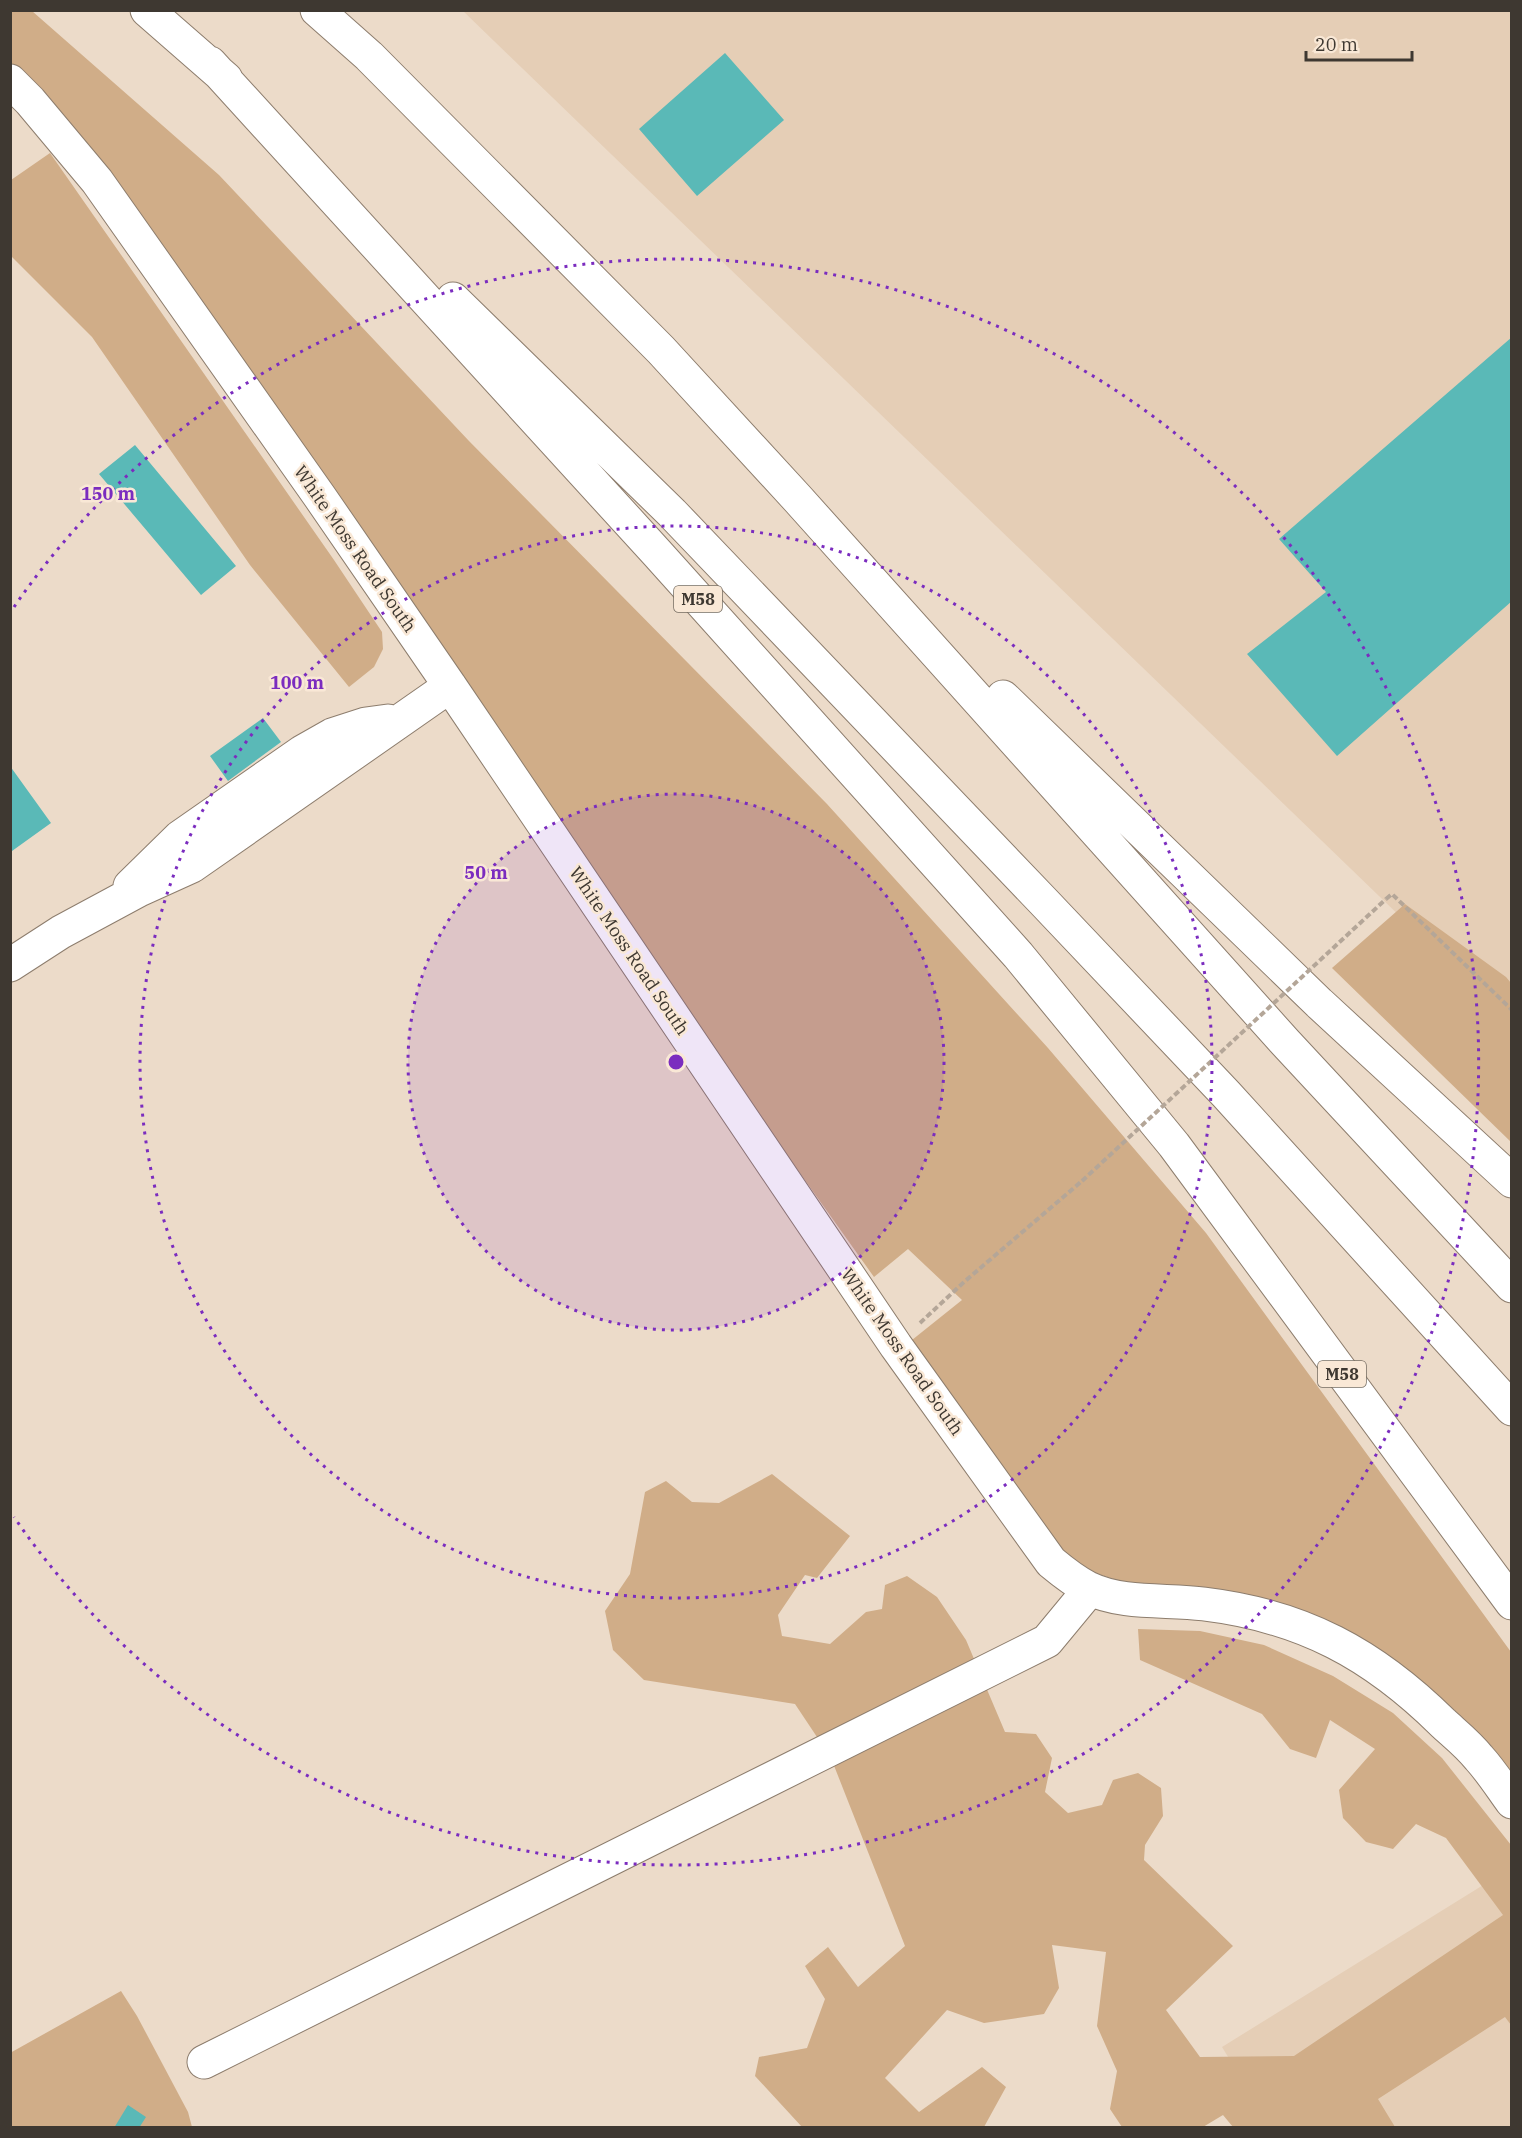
<svg xmlns="http://www.w3.org/2000/svg" width="1522" height="2138" font-family="'IBM Plex Serif',serif">
<style>
.built{fill:#e5ceb6}
.green{fill:#d0ad88}
.building{fill:#5ab9b7}
.lines{fill:none;stroke-linecap:round;stroke-linejoin:round}
.minor-casing{stroke:#8d7d6d;stroke-width:35}
.highway-casing{stroke:#8d7d6d;stroke-width:35}
.path{stroke:#b4a698;stroke-width:4;stroke-dasharray:6 3;stroke-linecap:butt}
.minor{stroke:#fff;stroke-width:33}
.highway{stroke:#fff;stroke-width:33}
.path-bridge{stroke:#b4a698;stroke-width:4;stroke-dasharray:6 3;stroke-linecap:butt}
.ring{fill:none;stroke:#7b2cbf;stroke-width:3;stroke-dasharray:3 6}
.labels{text-anchor:middle;stroke-width:5;stroke-linejoin:round;paint-order:stroke}
.shield{fill:#f9e8d6;stroke:#766d62;stroke-width:1.5}
.shield-label{font-size:16px;font-weight:bold;fill:#3e3831}
.street-label{font-size:18px;fill:#3e3831;stroke:#f9e8d6}
.centre{fill:#7b2cbf;stroke:#f9e8d6;stroke-width:3}
.ring-label{font-size:18px;text-anchor:middle;font-weight:bold;fill:#7b2cbf;stroke:#f9e8d6;stroke-width:5;stroke-linejoin:round;paint-order:stroke}
</style>
<rect width="100%" height="100%" fill="#ecdbc9"/>
<!-- built -->
<path class="built" d="M463,11H1511V1022L1496,1009Z
M1509,1869L1511,1870V2127H1271L1222,2047Z"/>
<!-- green -->
<path class="green" d="M10,11H32L219,175L469,441L827,804L1048,1048L1206,1233L1511,1652V1788L1399,1673L1089,1571L1033,1530L912,1340L962,1300L908,1249L874,1277L37,104L11,80Z
M50,153L334,560L382,632L383,649L374,667L349,687L250,565L92,337L11,256V180Z
M1405,904L1506,977L1511,983V1142L1332,968Z
M772,1474L850,1536L817,1578L805,1575L778,1615L782,1636L830,1644L866,1612L882,1609L885,1585L907,1576L937,1597L966,1640L1005,1732L1036,1734L1052,1758L1045,1792L1068,1813L1102,1805L1113,1780L1138,1773L1161,1788L1163,1816L1145,1845L1144,1860L1233,1946L1166,2010L1200,2057L1294,2056L1503,1915L1446,1838L1416,1824L1393,1849L1366,1842L1343,1818L1339,1790L1375,1749L1330,1720L1316,1758L1290,1749L1262,1714L1140,1660L1138,1629L1200,1631L1264,1645L1333,1676L1393,1713L1442,1758L1511,1845V2025L1505,2017L1378,2099L1395,2127H1233L1223,2115L1203,2127H1122L1110,2109L1117,2071L1097,2026L1106,1952L1052,1945L1059,1988L1044,2014L984,2023L947,2010L885,2078L919,2112L982,2067L1006,2087L984,2127H802L755,2076L759,2057L807,2048L825,1999L805,1966L828,1947L858,1987L905,1946L831,1758L795,1704L644,1680L613,1650L605,1611L630,1574L645,1492L666,1481L692,1502L719,1503Z
M121,1991L137,2016L188,2112L192,2127H11L10,2053Z"/>
<!-- building -->
<path class="building" d="M725,53L784,120L697,196L639,129Z
M1512,337V601L1337,756L1247,654L1326,592L1279,539Z
M135,445L236,566L201,595L99,474Z
M263,718L281,742L228,781L210,756Z
M10,766L51,823L12,851L10,849Z
M128,2105L146,2117L139,2128H114Z"/>
<g class="lines">
<!-- minor casing -->
<g class="minor-casing">
<path id="minor" d="M10,81L30,101L97,181L320,497L450,686L896,1346L1051,1562C1063,1572 1074,1581 1088,1588C1123,1605 1167,1599 1204,1604C1303,1616 1373,1654 1443,1723C1455,1734 1469,1745 1479,1758C1491,1771 1501,1787 1512,1802
M130,886L180,837L302,752L332,735L366,724L388,721
M10,965L61,932L139,890L192,866L450,686
M204,2062L1047,1641L1090,1589"/>
</g>
<!-- highway casing -->
<g class="highway-casing">
<path id="highway" d="M147,10L226,79
M317,10L369,56L661,350L797,498L1285,1042L1512,1286
M210,63L657,553L1018,955L1174,1145L1512,1603
M453,299L672,513L1043,901L1226,1094L1512,1409
M1003,697L1319,1003L1512,1181"/>
</g>
<!-- path -->
<path class="path" d="M1386,899L1392,894L1512,1010
M920,1323L964,1282L1082,1181"/>
<!-- minor -->
<use href="#minor" class="minor"/>
<!-- highway -->
<use href="#highway" class="highway"/>
<!-- path-bridge -->
<path class="path-bridge" d="M1082,1181L1386,899"/>
</g>
<!-- distance rings -->
<circle cx="676" cy="1062" r="268" fill="#7b2cbf" fill-opacity=".12"/>
<g class="ring">
<circle cx="676" cy="1062" r="268"/>
<circle cx="676" cy="1062" r="536"/>
<path d="M14 607A803 803 0 1 1 14 1517"/>
</g>
<g class="labels">
<!-- shield labels -->
<g class="shield">
<rect x="674" y="586" width="48" height="26" rx="4.5"/>
<rect x="1318" y="1361" width="48" height="26" rx="4.5"/>
</g>
<g class="shield-label">
<text x="698" y="605">M58</text>
<text x="1342" y="1380">M58</text>
</g>
<!-- street labels -->
<g class="street-label">
<text transform="translate(355 549) rotate(55)" y="6">White Moss Road South</text>
<text transform="translate(629 951) rotate(56)" y="6">White Moss Road South</text>
<text transform="translate(902 1352) rotate(55)" y="6">White Moss Road South</text>
</g>
</g>
<circle cx="676" cy="1062" r="9" class="centre"/>
<g class="ring-label">
<text x="108" y="500">150 m</text>
<text x="297" y="689">100 m</text>
<text x="486" y="879">50 m</text>
</g>
<!-- border -->
<rect width="1522" height="2138" fill="none" stroke="#3e3831" stroke-width="24"/>
<!-- scale -->
<path d="M1306 51v9h106v-9" fill="none" stroke="#3e3831" stroke-width="3"/>
<text x="1315" y="51" font-size="18" fill="#3e3831" stroke="#f9e8d6" stroke-width="4.5" paint-order="stroke">20 m</text>
</svg>
